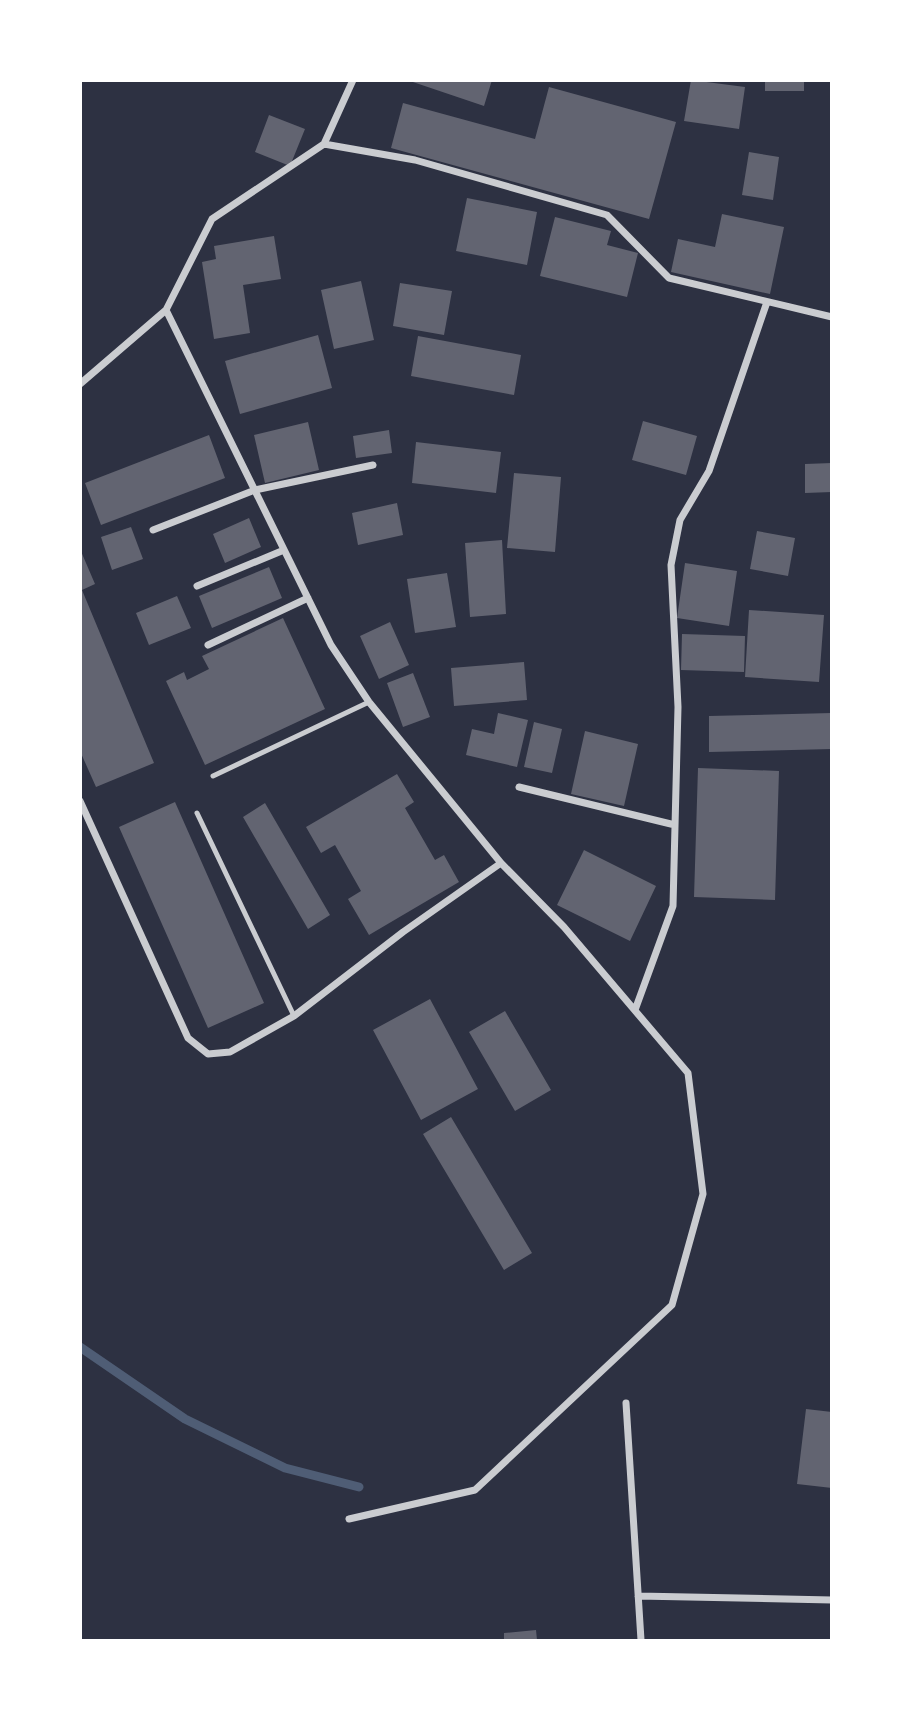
<svg xmlns="http://www.w3.org/2000/svg" width="912" height="1721" font-family="'Titillium Web',sans-serif">
<style>
.lines{fill:none;stroke-linecap:round;stroke-linejoin:round}
.stream{stroke:#4f5d75;stroke-width:9}
.building{fill:#626471}
.service{stroke:#caccd0;stroke-width:5}
.minor{stroke:#caccd0;stroke-width:7}
</style>
<rect width="100%" height="100%" fill="#2d3142"/>
<g class="lines">
<!-- stream -->
<path class="stream" d="M80,1347L185,1419L285,1468L359,1487"/>
</g>
<!-- building -->
<path class="building" d="M407,80H492L484,106Z
M691,80L745,87L739,129L684,121Z
M765,80H804V91H765Z
M549,87L676,122L649,219L391,148L403,103L535,139Z
M269,115L305,129L290,166L255,152Z
M749,152L779,157L773,200L742,195Z
M467,198L537,212L527,265L456,251Z
M722,214L784,227L770,294L671,272L678,239L715,247Z
M555,217L611,231L607,245L638,253L627,297L540,276Z
M274,236L281,279L243,285L250,333L214,339L202,262L216,259L214,246Z
M361,281L374,340L334,349L321,290Z
M400,283L452,291L444,335L393,326Z
M318,335L332,388L240,414L225,361Z
M418,336L521,355L514,395L411,376Z
M643,421L697,436L686,475L632,460Z
M308,422L319,470L265,483L254,435Z
M389,430L392,453L356,458L353,436Z
M209,435L225,478L101,525L85,483Z
M416,442L501,452L496,493L412,483Z
M832,463V492L805,493V464Z
M514,473L561,477L555,552L507,548Z
M397,503L403,535L358,545L352,513Z
M249,518L261,547L225,563L213,534Z
M131,527L143,559L112,570L101,537Z
M757,531L795,538L788,576L750,569Z
M502,540L506,614L470,617L465,543Z
M80,549L95,584L82,590L154,763L96,787L80,751Z
M685,563L737,571L729,626L677,618Z
M269,567L282,598L212,628L199,596Z
M447,573L456,627L415,633L407,579Z
M177,596L191,628L149,645L136,613Z
M749,610L824,615L819,682L745,677Z
M283,618L325,709L205,765L166,681L184,672L187,680L209,669L202,656Z
M390,622L409,665L379,679L360,636Z
M682,634L745,636L744,672L681,670Z
M524,662L527,700L454,706L451,668Z
M413,673L430,717L403,727L387,683Z
M498,713L528,720L517,767L466,755L472,729L494,734Z
M832,713V749L709,752V716Z
M534,722L562,729L552,773L524,767Z
M585,731L638,744L624,806L571,794Z
M698,768L779,771L775,900L694,897Z
M397,774L414,802L405,808L435,860L444,855L459,882L369,935L348,899L361,891L335,845L321,853L306,827Z
M175,802L264,1003L208,1028L119,827Z
M265,803L330,915L308,929L243,817Z
M584,850L656,886L630,941L557,905Z
M430,999L478,1089L421,1120L373,1030Z
M505,1011L551,1090L515,1111L469,1032Z
M451,1117L532,1253L504,1270L423,1134Z
M806,1409L832,1412V1488L797,1484Z
M536,1630L537,1640H504V1633Z"/>
<g class="lines">
<!-- service -->
<path class="service" d="M213,776L369,702
M197,813L294,1016"/>
<!-- minor -->
<path class="minor" d="M324,144L353,80
M166,310L331,645L369,702L501,863L564,927L688,1073L703,1194L672,1305L475,1490L349,1519
M80,384L166,310L212,219L324,144L415,160L607,215L669,278L832,317
M153,530L255,490L373,465
M197,586L284,550
M208,645L308,598
M519,787L675,825
M80,801L188,1038L208,1054L230,1052L294,1016L403,932L501,863
M635,1010L673,906L678,707L671,565L680,520L709,471L767,302
M626,1403L641,1640
M638,1596L832,1600"/>
</g>
<!-- border -->
<rect width="912" height="1721" fill="none" stroke="#ffffff" stroke-width="164"/>
</svg>
